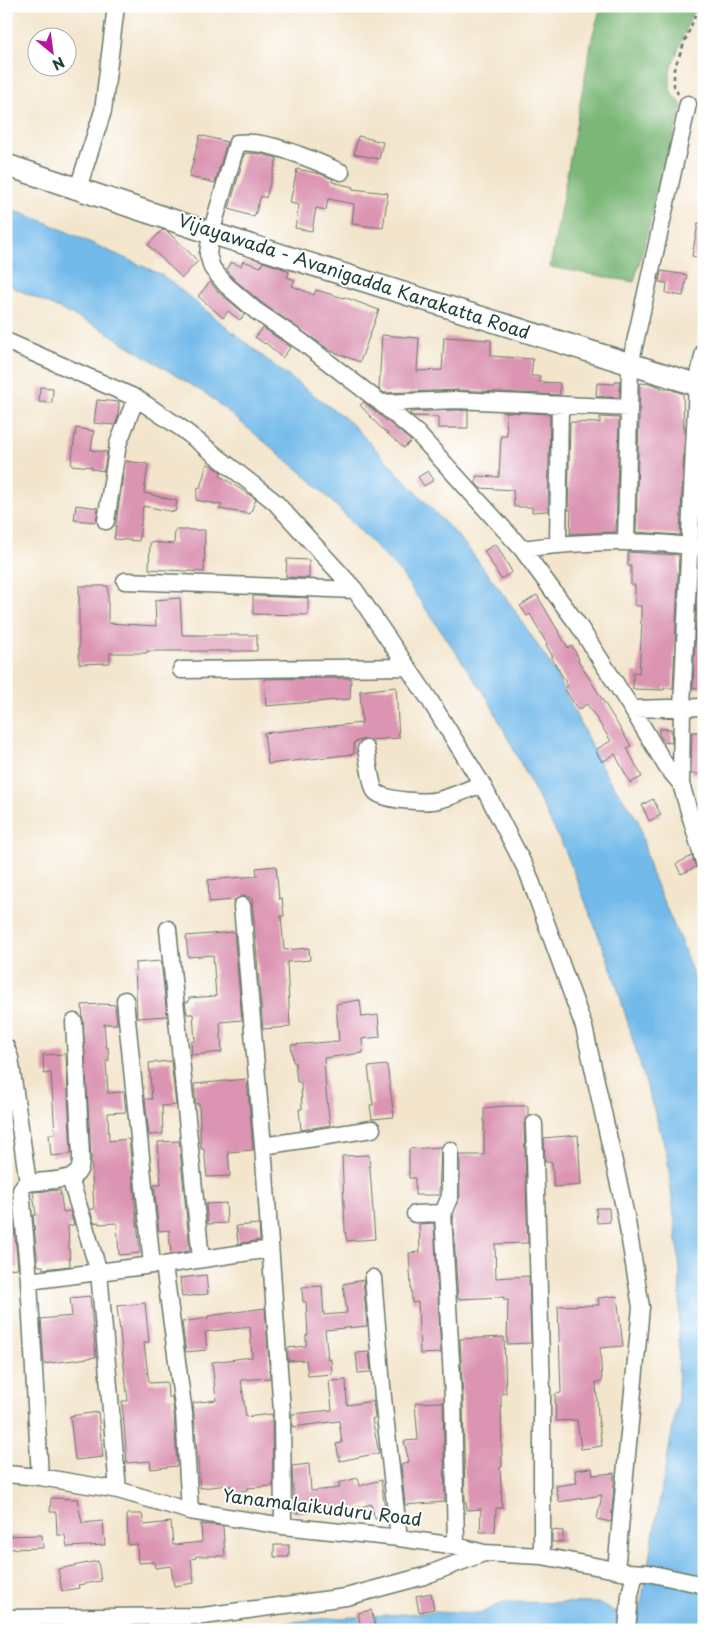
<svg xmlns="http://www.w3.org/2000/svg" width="710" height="1636" font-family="'Playpen Sans',sans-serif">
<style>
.forest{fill:#7bb777;stroke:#4d7a56}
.water{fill:#72baea;stroke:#487c8f}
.building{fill:#db94b2}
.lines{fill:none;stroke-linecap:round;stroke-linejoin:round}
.minor-casing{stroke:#697869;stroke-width:19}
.major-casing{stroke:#697869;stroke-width:24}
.path{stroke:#697869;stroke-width:2.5;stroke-dasharray:4 4;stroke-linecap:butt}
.minor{stroke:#fff;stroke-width:16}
.major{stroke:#fff;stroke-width:21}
.labels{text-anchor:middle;stroke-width:4;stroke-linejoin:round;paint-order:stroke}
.street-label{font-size:18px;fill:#1f3d34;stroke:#fff}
</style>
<rect width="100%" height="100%" fill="#fff"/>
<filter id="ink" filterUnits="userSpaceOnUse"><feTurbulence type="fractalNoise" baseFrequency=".02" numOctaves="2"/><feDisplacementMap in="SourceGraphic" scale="10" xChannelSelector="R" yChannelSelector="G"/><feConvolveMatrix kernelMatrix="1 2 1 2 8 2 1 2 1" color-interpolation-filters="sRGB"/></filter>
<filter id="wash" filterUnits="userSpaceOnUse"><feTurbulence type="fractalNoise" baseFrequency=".0096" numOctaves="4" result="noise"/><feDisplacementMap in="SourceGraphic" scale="20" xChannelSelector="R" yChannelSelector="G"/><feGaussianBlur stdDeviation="1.12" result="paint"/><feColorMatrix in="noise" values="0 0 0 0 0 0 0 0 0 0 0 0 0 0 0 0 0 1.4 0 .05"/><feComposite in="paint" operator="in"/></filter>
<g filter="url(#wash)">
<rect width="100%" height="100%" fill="#f3e5cc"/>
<!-- forest -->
<path class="forest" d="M601,6H695L670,71V90L682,105L634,282L550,267L592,38Z"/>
<!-- water -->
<path class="water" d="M6,208L43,221L162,275L276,367L350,422L465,544L509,602L552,667L606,775L638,820L651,873L682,944L704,1005V1630H218L320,1619L436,1612L480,1614L503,1602L598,1603L620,1615L638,1620L678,1399L680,1269L667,1154L613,973L566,852L488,699L401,573L312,481L209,396L100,328L6,284Z"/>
<g id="blocks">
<!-- building -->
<path class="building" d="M200,135L227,142L215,183L189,177Z
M358,136L383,142L379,159L354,154Z
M245,153L260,154L277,158L266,198L261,196L254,217L229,209Z
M297,169L321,174L333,179L332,182L353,187L352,189L388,193L383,228L352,224L354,204L328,199L326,210L316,208L312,231L295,228L299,205L290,203Z
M698,223L704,224V259L692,256Z
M162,230L167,231L198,261L182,278L148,245Z
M243,261L261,267L263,262L279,267L289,272L287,277L295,280L292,286L314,295L316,290L344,298V297L379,310L360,362L331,351L262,303L233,278L227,270L230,262L241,266Z
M661,271L687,275L683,296L666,293L667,283L659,282Z
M210,282L219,293L245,314L240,320L228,311L223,318L198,296Z
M263,328L291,347L282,358L266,343L265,344L255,337Z
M382,335L419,338L417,371L442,370L444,337L491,340V356L533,359L531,376H540L539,382L560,383V395L457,390L384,393L379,389Z
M616,381H620L619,398L596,396L597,383L615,384Z
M640,383L652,384L661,387V389H670L683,394L684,428H685L680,535L636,532Z
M40,387L53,388L52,403L39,402Z
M97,400L119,402L118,417L115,425L94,423Z
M364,402L411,441L404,448L380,427L360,405Z
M457,410L468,411V428H438V417L412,416L410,414V412Z
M506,412L550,414L548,511L532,512V507H514L513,490L480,488L476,483V476L499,477L501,436H507Z
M600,417L619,418L616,532L570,534L571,510H568L570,422L600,423Z
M76,428L94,431L91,450L107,452L104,471L92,469V467L71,465Z
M125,461L148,464L144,493L177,501L175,512L143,506L139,541L114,539Z
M207,464L213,466L221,472L220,476L256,499L250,514L219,509L222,505L196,500L198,487L200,488Z
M428,471L434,480L424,486L418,477Z
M702,498H704V538L700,537Z
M76,505L98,508L96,522L74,520Z
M175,530H205L204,572L149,569L150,542L174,544Z
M496,544L512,572L501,579L484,551Z
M628,552L679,555L673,688H664V690L633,689V672L639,673L642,624H641V606H635V585H631V566H628Z
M699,557L704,558V688H693Z
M287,559L309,560V578L286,577Z
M79,586H108V623L156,626L155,600L180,598L182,635H257V651H147V653H110V663L79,664Z
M537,595L568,648L572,646L579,659L578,660L631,746L627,748L642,777L630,783L615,754L602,762L595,750L611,741L587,704L578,710L564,688L568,686L551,657H553L546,645L547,644L530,614L527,616L520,606Z
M253,596L308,598V615L253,614Z
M351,678L350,699L266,706L264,679Z
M396,687L399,738L370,740L365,739L354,742V754L268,764L264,733L362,723L360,691Z
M659,729H671L672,743L664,742L659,734Z
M692,732H704V774H691Z
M653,799L661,815L649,821L642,805Z
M692,856L696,867L681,874L676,864Z
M276,866L279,899L282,898L284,916H281L284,950L309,948L310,960L287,962L290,1027L263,1029L252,898L242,896L235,900L209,902L208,880L257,876L256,868Z
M234,932L242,1020L220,1022L222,1052L192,1055L191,1042L195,1041L193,1014H187L185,1002H189V998L216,996L213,955L188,957L186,936Z
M161,961L167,1016L137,1018L135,963Z
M360,1000L362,1017L378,1015L380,1037L362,1039L363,1053L324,1058L326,1092L330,1125L301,1130L299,1109H302L301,1082H297L295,1062H293L291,1045L339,1041L336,1004Z
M103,1004L115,1005L117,1024H104L106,1047H108L109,1061H106L108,1093L124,1092L126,1112L108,1113L109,1141L129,1139L140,1253L119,1255L117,1223L99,1224V1222L94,1223L90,1209H94L82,1005Z
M66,1054L71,1154L51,1156L49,1134H55L51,1073L44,1074L43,1055Z
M171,1061L176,1105L162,1106L163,1134L149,1135L145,1099H152L149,1063Z
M387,1065L394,1117L372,1119L370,1105H373L368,1067Z
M247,1079L253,1150L228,1152L230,1176L207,1177L204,1149H201L199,1104H196L194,1084Z
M504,1106H528V1116L524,1124L528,1243L495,1244L496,1278L529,1276L531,1343L507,1344L508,1300H504V1297L458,1299L453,1221L454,1212L460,1196V1155H484V1108Z
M578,1135L581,1185L554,1187L552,1162H545L544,1138Z
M179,1141L190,1251L171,1254L169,1230L159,1231L154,1185H161L158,1142Z
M441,1147L439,1195H415V1178H409V1149Z
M369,1155L375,1239L347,1241L345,1231L342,1156Z
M60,1190L63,1212L70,1211L74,1225L68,1226L70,1266L43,1269V1266H38L33,1215H36L33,1192Z
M226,1203L227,1223L208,1224L206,1204Z
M596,1208H609L610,1222L597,1223Z
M13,1217L18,1268L6,1269V1218Z
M434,1223L441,1353L420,1354L418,1302L412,1303L409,1253L420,1252L419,1224Z
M259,1224L260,1240L238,1244L236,1226Z
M206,1275L208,1294L182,1297L180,1278Z
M363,1280L367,1326L325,1330L328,1360L331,1359L332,1374L308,1376L306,1360L288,1361V1348L306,1346V1335H308L306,1302H303L302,1287L322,1286L324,1315L347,1313L343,1284Z
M90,1296L96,1357L44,1364L41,1319L72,1316L70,1298Z
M617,1296L623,1346L600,1348L602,1382H596L598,1416L602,1446L581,1449L577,1420L556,1421L555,1394L561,1393L558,1306L599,1305L598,1298Z
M145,1303L149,1342L144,1343L149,1383L167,1382L168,1397H172L174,1414L177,1466L151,1469L150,1461L127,1463L122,1401H128L117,1306Z
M265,1308L270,1378L241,1380L246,1417L272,1414L273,1486L247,1488V1490L231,1493L230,1485L200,1488L193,1403L216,1400L212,1362L252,1357L250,1327L205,1332L207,1350L186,1352L182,1322L208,1318V1316Z
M504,1337L506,1393L501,1394L502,1467H500L502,1508H496L495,1532H480L481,1509L467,1510L466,1501H465L463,1398L460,1339Z
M369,1352L371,1372L358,1373L356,1353Z
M346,1380L347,1405L373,1401L375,1418L372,1419L379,1453L340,1461L336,1444L342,1443L339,1421L292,1427V1414L332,1410L329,1381Z
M443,1402L445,1502L405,1505L401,1465L409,1462L404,1441L418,1440L415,1403Z
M98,1412L103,1457L75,1460L70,1416Z
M309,1464L311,1491L340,1488L338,1483L358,1478L360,1486L381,1480L386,1516L375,1519L371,1504L346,1511V1509L294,1513L292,1466Z
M592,1468L593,1475L614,1473V1483L611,1522L597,1519L602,1495L559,1502L556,1486L577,1483L575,1470Z
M51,1498L77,1499L82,1523L103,1521L105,1545L67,1547L65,1535H57L56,1512H50Z
M127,1514H142L144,1525L171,1522L173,1545L202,1542L201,1524L223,1526L225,1556H196V1558L191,1559L194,1583L174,1586L171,1566L155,1568L154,1562L138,1563L137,1544L128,1545Z
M552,1530L563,1531V1542H552Z
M42,1535L43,1548L6,1549V1536Z
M274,1545H289V1557H274Z
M98,1561L101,1581L78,1585L79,1588L62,1591L58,1569Z
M431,1593L434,1609L419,1612L416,1596Z
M371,1610L375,1625L361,1628L358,1613Z"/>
</g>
</g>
<g filter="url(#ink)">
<use href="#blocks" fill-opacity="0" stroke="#697869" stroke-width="1"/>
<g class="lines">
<!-- minor casing -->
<g class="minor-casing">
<path id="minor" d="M341,172C313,160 267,139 237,143L211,233L208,254L212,268L226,285L256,311L302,342L381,403L418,434L522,549L579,626L632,709L666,766L681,784L704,862
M78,188L103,111L116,6
M6,341L136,398L181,428L275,502L355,590L429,699L482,784L528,873L584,1027L626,1216L641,1307L616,1570
M381,403L457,400L629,408
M106,521L118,444L136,398
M626,542L630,365L688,104
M558,544L560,405
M522,549C582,541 644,539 704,548
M125,581L355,590
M181,670L407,667
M632,709L704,707
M366,749C368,758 371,785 375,791C382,801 427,803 438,800C453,797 468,789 482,784
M681,784L682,707L697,384L704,352
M242,906L263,1146L282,1411L283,1526
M168,929L201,1259
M125,1000L152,1265
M6,1047L10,1058L28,1183
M534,1124L542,1393V1556
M263,1146L372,1129
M450,1150V1196L443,1213L453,1398L456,1546
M70,1178L99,1272L118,1490
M415,1214L443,1213
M164,1265L184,1413L190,1511
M373,1278L383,1398L399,1538
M29,1281L152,1265H164L270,1249
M6,1474L40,1477L118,1490L190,1511L283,1526L399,1538L456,1546L484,1553L542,1556L626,1572L648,1573L704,1585
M40,1477L29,1281L21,1190L24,1185L28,1183C39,1181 68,1181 76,1174C81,1170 81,1162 81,1155L74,1022
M6,1618L203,1616L346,1597L424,1576L484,1553
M627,1630L630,1595L635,1573"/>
</g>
<!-- major casing -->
<g class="major-casing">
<path id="major" d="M6,165L211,233L704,387"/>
</g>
<!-- path -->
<path class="path" d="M678,94L674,86V69L699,6"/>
<!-- minor -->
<use href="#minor" class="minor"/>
<!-- major -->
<use href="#major" class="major"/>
</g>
</g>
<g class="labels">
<!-- street labels -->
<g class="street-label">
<text transform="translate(354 277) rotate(18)" y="6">Vijayawada - Avanigadda Karakatta Road</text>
<text transform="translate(322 1508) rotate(7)" y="6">Yanamalaikuduru Road</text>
</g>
</g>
<!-- margin -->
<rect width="710" height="1636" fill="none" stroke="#fff" stroke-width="25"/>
<!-- north arrow -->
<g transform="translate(52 52) rotate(151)"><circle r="24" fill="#ffffff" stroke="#a5b1ae"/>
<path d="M0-4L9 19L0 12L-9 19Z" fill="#b5179e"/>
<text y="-8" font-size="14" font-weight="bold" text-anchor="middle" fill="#1f3d34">N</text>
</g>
</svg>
